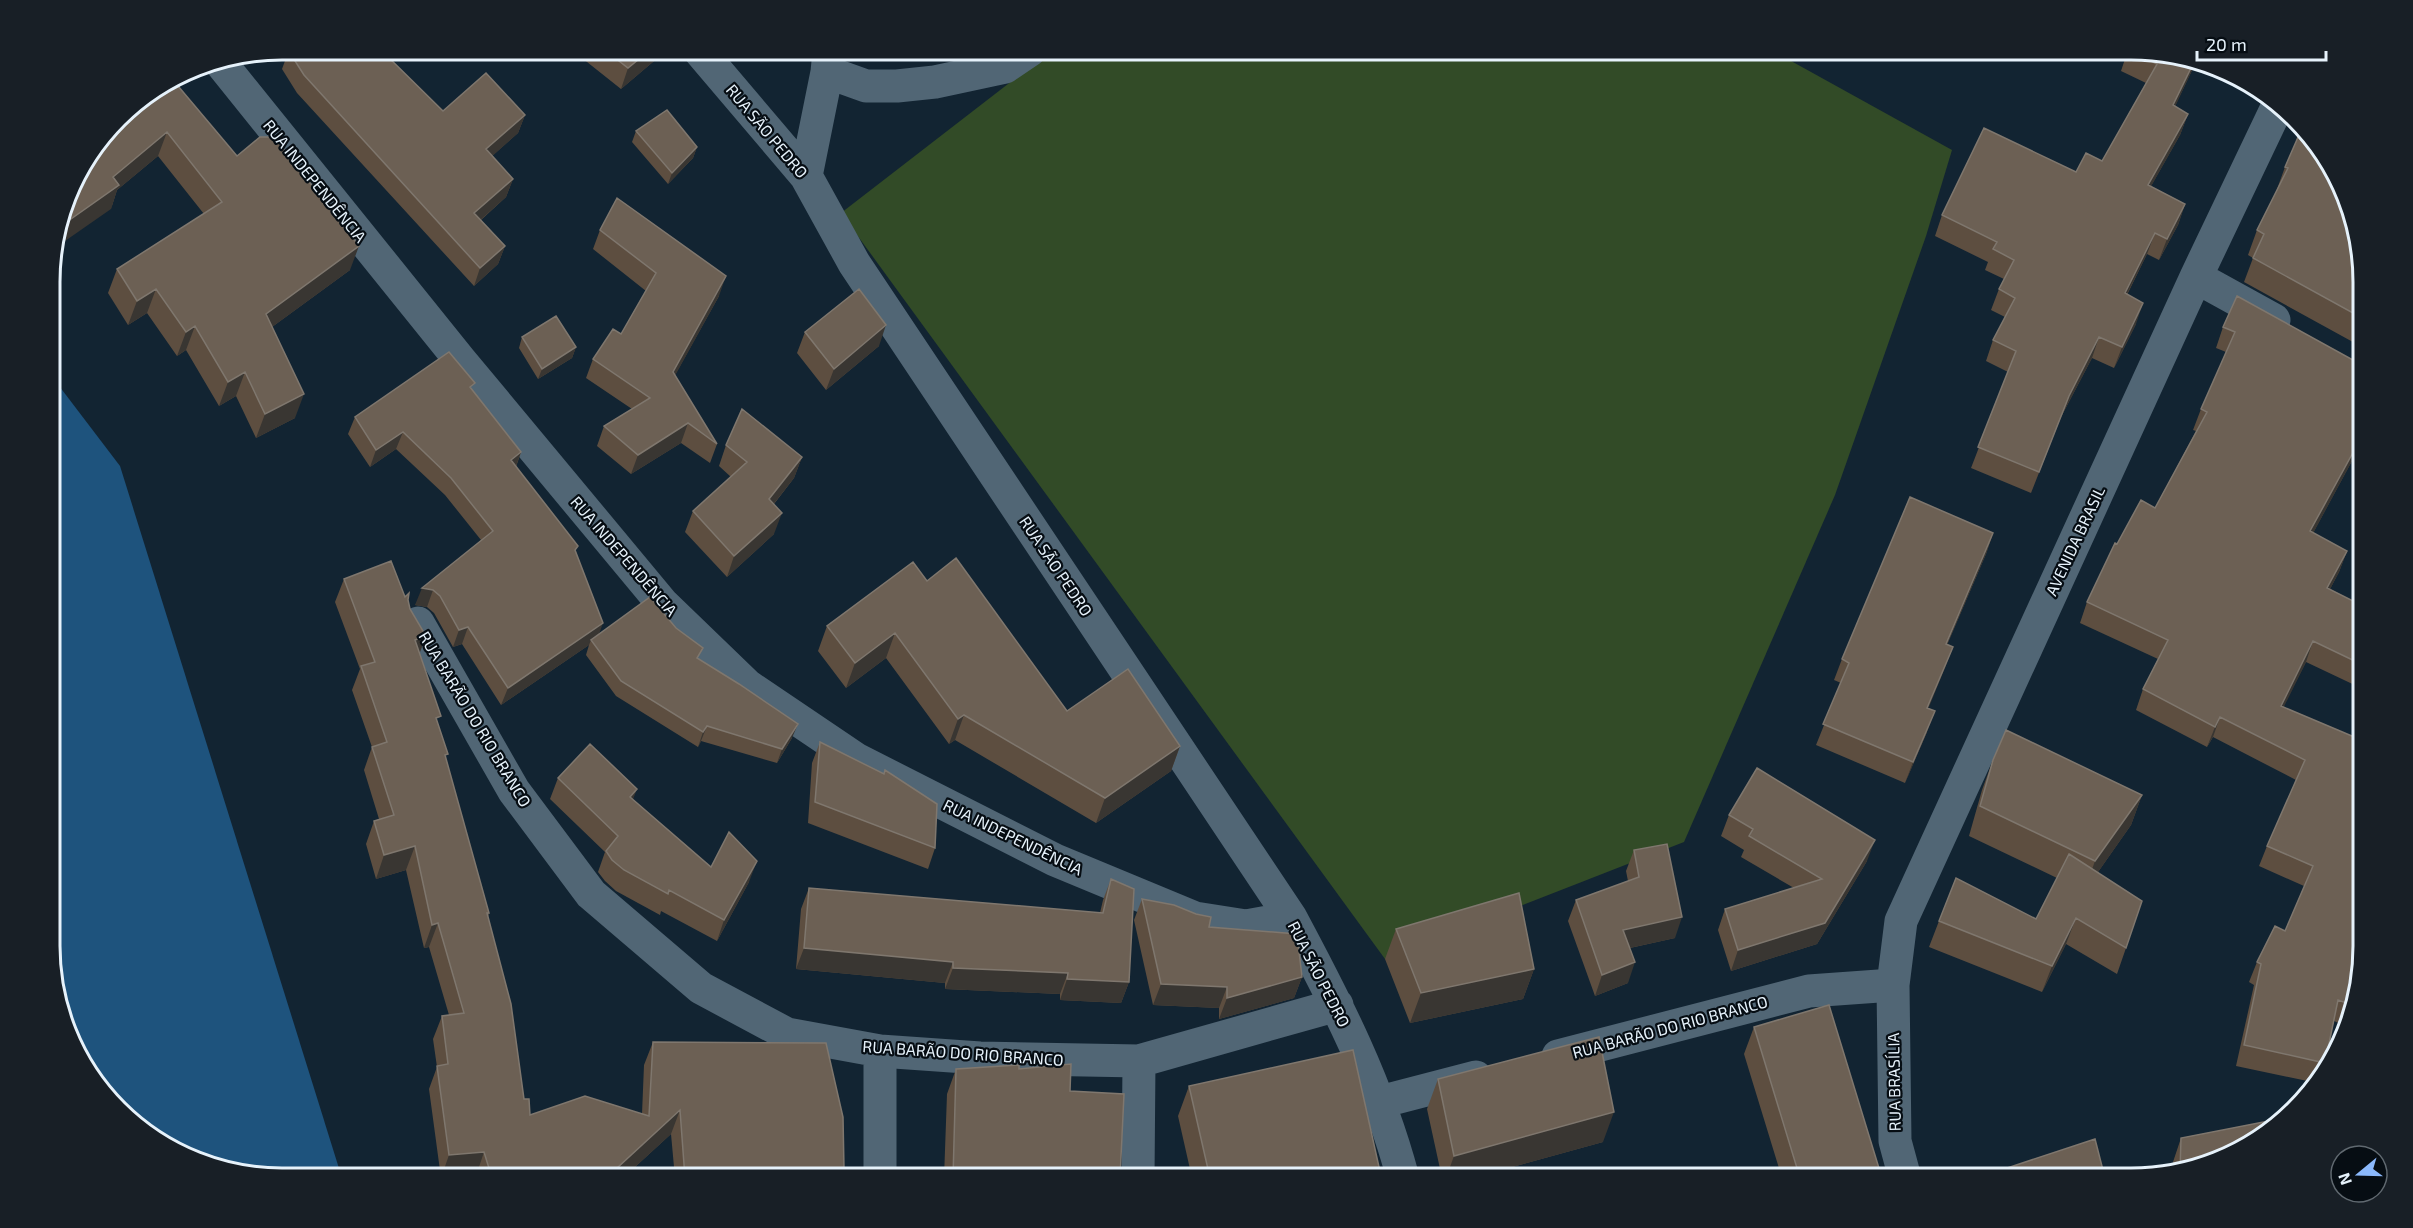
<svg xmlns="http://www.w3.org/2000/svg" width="2413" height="1228" font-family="'Exo 2',sans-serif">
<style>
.green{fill:#324b27}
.water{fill:#1e537d}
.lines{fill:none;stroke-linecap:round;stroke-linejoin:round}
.minor{stroke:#516675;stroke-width:33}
.wall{fill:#5d4e40}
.shaded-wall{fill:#393632}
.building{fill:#6c6054;stroke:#7f776e;stroke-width:1.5}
.labels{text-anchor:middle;stroke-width:4.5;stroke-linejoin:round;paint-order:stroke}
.street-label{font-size:16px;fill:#e6f2fb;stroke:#060d13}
.rim{fill:none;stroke:#e6f2fb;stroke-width:3}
</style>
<rect width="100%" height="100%" fill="#122432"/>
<!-- green -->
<path class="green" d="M1052,50H1771L1952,150L1926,236L1835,495L1684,842L1385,959L841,213Z"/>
<!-- water -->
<path class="water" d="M50,374L120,466L342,1178H282L179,1155L97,1087L67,1035L52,977Z"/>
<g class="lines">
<!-- minor -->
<path class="minor" d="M699,50L806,176L854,263L1291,918C1337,1004 1378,1084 1403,1178
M220,62L460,360L662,603L748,686L856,759L1055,860L1195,918L1246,926L1291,918
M827,72L866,86H897L935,82L1005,67L1030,50
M806,176L827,72L829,51
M2196,277L2274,320
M418,623L514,791L591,894L701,988L787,1034L880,1051L980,1058L1139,1061L1337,1005
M1558,1056L1809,991L1893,985
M1380,1102L1476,1077
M880,1178V1051
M1138,1178L1139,1061
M1905,1178L1895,1141L1893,985L1901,921L2196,277L2279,103"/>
</g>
<!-- wall -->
<path class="wall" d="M288,50H381L443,111L525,115L518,133L492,156L513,179L506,197L481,220L505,246L498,264L474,286L297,93L282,69L289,50Z
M506,50H515L510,55Z
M575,50H667L621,89L582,58Z
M1786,50H1807L1803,59Z
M2128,50L2195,64L2175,106L2188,114L2180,135L2151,186L2185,204L2178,225L2159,260L2147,254L2127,295L2136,324L2114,368L2092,358L2061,417L2031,493L1971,468L2008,372L1986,361L1993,340L2005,317L1991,310L1999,289L2004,279L1985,270L1988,262L1935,236L1942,215L2076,172L2102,161L2146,83L2121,71Z
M128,107L237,156L350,270L272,327L295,418L256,438L236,396L219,406L186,350L177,356L147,313L128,325L108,293L117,269L204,214L158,156L117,190L111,209Z
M2302,128L2362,252V347L2244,282L2253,258L2248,255L2257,230L2276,192L2285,167Z
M636,131L697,147L693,158L668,184L632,142Z
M600,230L719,296L675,375L717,444L710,463L681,443L631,474L597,446L604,426L632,409L586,378L593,359L621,334L646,291L593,249Z
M2223,327L2362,365V463L2353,459L2313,533L2347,551L2339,572L2330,589L2363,606V689L2306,662L2283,707L2359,739L2363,730V940L2355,959L2353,994L2341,1024L2334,1021L2325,1063L2317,1083L2236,1066L2254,985L2249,982L2257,962L2285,931L2304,886L2259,866L2267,846L2296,780L2213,737L2207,747L2136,710L2143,689L2158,659L2080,623L2087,602L2117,544L2155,508L2196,431L2193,430L2201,409L2226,352L2216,348Z
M805,332L879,346L826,390L797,353Z
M522,337L576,347L572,358L538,379L519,348Z
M472,390L521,452L516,467L576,552L599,635L699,659L792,738L777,763L701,741L698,747L616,696L586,655L589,645L501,705L462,644L453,647L434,613L427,607L415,605L481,540L445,495L396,449L370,467L348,434L355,417Z
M726,445L802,457L794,478L774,504V534L727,577L685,532L693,511L731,477L719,466Z
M1993,533L1986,554L1947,645L1953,647L1928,708L1927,732L1905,783L1816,745L1841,683L1834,680L1842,659Z
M344,579L405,597L408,600L410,609L426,636L419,654L438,724L446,759L489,913L488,917L524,1099L530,1115L642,1114L644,1065L653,1042L844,1169L841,1178H675L671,1134L623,1178H476V1176L441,1178L429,1089L437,1067L433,1039L442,1016L449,1015L429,947L424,948L406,870L376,879L366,844L374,821L379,819L364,770L372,747L352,690L360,669L335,602Z
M927,581L1067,711L1180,746L1171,771L1096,823L955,740L949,744L886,658L846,688L818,651L827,626Z
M820,742L935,848L928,869L808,823L812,763Z
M1993,760L2142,795L2131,825L2098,872L2126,948L2117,974L2066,944L2042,992L1929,947L1939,921L2036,919L2057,878L1969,836L1982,790Z
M558,778L633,800L711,867L749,882L717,941L661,911L660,915L616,891L605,881L598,872L605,852L550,799Z
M1729,815L1867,861L1817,944L1731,971L1718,930L1725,909L1794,888L1741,857L1744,850L1721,836Z
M1634,850L1675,938L1630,948L1628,983L1595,996L1568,921L1576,900L1628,881L1626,871Z
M1111,879L1129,982L1121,1003L1060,1000V994L945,989V983L796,969L801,909L809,888L1100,913L1103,900Z
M1142,899L1209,927L1302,977L1294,998L1219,1019V1008L1153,1005L1134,920Z
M1396,929L1534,969L1523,999L1410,1023L1385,959Z
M1754,1027L1882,1178H1782L1744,1054Z
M956,1069H1019L1070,1091L1120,1178H944L947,1094Z
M1438,1079L1603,1142L1472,1178H1442L1427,1109Z
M1189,1086L1381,1176L1380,1178H1192L1178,1116Z
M2181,1138L2206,1166L2170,1173L2171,1168Z"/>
<!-- shaded-wall -->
<path class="shaded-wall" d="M650,50H667L621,89L628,68Z
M2193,64H2195L2166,126L2173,105Z
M2188,114L2180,135L2140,206L2148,185Z
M525,115L518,133L480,167L486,149Z
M167,132L158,156L117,190L111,209L55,248L61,226L113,177Z
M697,147L693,158L668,184L672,173Z
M513,179L506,197L468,231L474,213Z
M2185,204L2178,225L2159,260L2167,239Z
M2155,233L2147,254L2117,314L2125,293Z
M359,246L350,270L257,338L266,314Z
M505,246L498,264L474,286L480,268Z
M726,276L719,296L666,392L673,372Z
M156,289L147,313L128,325L137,301Z
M2143,303L2136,324L2114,368L2122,347Z
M886,325L879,346L826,390L834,369Z
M195,326L186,350L177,356L186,332Z
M2099,337L2092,358L2061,417L2031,493L2069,396Z
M576,347L572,358L538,379L542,369Z
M245,372L236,396L219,406L228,382Z
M304,394L295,418L256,438L265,414Z
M688,423L681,443L631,474L638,455Z
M403,432L396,449L370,467L376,450Z
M2361,438L2353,459L2303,552L2310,531Z
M521,452L515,469L511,460Z
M802,457L794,478L761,520L769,499Z
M782,513L774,534L727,577L734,556Z
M1993,533L1986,554L1938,665L1946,644Z
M2347,551L2339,572L2320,608L2327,588Z
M422,588L433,590L427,607L415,605Z
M603,623L597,640H591L589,645L501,705L508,688Z
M468,627L462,644L453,647L459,630Z
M895,633L886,658L846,688L855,663Z
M426,636L417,660L415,640Z
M2313,641L2306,662L2274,727L2281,706Z
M1953,647L1945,668L1920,729L1927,708Z
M1935,711L1927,732L1905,783L1913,762Z
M964,715L955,740L949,744L958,719Z
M2220,717L2213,737L2207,747L2215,727Z
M798,724L792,738L777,763L782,749Z
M707,726L701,741L698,747L703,732Z
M1180,746L1171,771L1096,823L1105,798Z
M637,789L629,810L630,797Z
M2142,795L2131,825L2084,892L2095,861Z
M1875,840L1867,861L1817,944L1731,971L1738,950Z
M415,846L406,870L376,879L384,855Z
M757,861L749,882L717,941L724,920Z
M1682,917L1675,938L1616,951L1623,930Z
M2076,918L2066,944L2042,992L2052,966Z
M438,923L429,947L424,948L432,925Z
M2363,937V940L2347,979L2354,958Z
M804,948L953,962L945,983L796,969Z
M1635,962L1628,983L1595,996L1602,975Z
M953,968L1068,973L1060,994L945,989Z
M1534,969L1523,999L1410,1023L1421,993Z
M1302,977L1294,998L1219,1019L1227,998Z
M1067,979L1129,982L1121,1003L1060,1000Z
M1161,984L1227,987L1219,1008L1153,1005Z
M680,1110L671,1134L623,1178H560Z
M1614,1112L1603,1142L1472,1178H1446L1454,1156Z
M484,1152L476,1176L441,1178L449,1155Z
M844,1169L841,1178H817L820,1171Z"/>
<!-- building -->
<path class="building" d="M288,50H381L443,111L486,73L525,115L486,149L513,179L474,213L505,246L480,268L304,75Z
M605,50H650L628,68Z
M2128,50H2131L2193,64L2173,105L2188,114L2148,185L2185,204L2167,239L2155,233L2125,293L2143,303L2122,347L2099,337L2069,396L2039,472L1978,447L2016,351L1993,340L2015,298L1999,289L2014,260L1993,249L1997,242L1942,215L1984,128L2076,172L2086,153L2102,161L2157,64Z
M173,80L237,156L260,137H274L359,246L266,314L304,394L265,414L245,372L228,382L195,326L186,332L156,289L137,301L117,269L222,202L167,132L113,177L119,185L61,226L74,179L128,107Z
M667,110L697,147L672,173L636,131Z
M2302,128L2324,152L2362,252V318L2253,258L2264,234L2257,230L2288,168L2285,167Z
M617,198L726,276L673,372L717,444L688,423L638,455L604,426L650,398L593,359L613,329L621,334L656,273L600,230Z
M859,289L886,325L834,369L805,332Z
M2237,296L2362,365V439L2361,438L2310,531L2347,551L2327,588L2363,606V665L2313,641L2281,706L2359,739L2363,730V937L2354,958L2360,960L2353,994L2349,1004L2338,1000L2325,1063L2244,1045L2261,964L2257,962L2275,926L2285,931L2313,866L2267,846L2305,760L2220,717L2215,727L2143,689L2168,640L2087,602L2115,543L2117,544L2141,500L2155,508L2207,412L2201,409L2235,332L2223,327Z
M556,316L576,347L542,369L522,337Z
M449,352L475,383L470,387L521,452L511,460L578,546L575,550L603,623L508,688L468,627L459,630L440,596L433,590L422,588L493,531L451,478L403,432L376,450L355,417Z
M742,409L802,457L769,499L782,513L734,556L693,511L747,462L726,445Z
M1910,497L1993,533L1946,644L1953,647L1927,708L1935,711L1913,762L1823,724L1849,663L1842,659Z
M956,558L1067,711L1128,669L1180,746L1105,798L964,715L958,719L895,633L855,663L827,626L913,562L927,581Z
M391,561L405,597L409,593L408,600L410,609L426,636L415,640L441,716L436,718L448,754L445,755L489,913H487L511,1004L524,1099H529L530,1115L585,1096L649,1116L653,1042L826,1043L843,1117L844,1169L820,1171V1178H685L680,1110L617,1168L560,1178H492L484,1152L449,1155L437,1066L448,1064L442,1016L464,1013L438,923L432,925L415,846L384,855L374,821L394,815L372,747L387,742L361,666L375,662L344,579Z
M650,597L676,628L703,648L697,658L739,684L798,724L782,749L707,726L703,732L621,681L591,640Z
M2006,730L2142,795L2095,861L1980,806L1993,760Z
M820,742L884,774L885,770L937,804L935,848L815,802Z
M590,744L637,789L630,797L711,867L729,832L757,861L724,920L669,890L668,894L624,870L612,860L606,851L618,836L558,778Z
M1757,768L1875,840L1825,923L1738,950L1725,909L1822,879L1749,836L1753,829L1729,815Z
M1667,844L1682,917L1623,930L1635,962L1602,975L1576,900L1639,877L1634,850Z
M2069,854L2142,901L2126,948L2076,918L2052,966L1939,921L1956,878L2036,919Z
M1111,879L1134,889L1129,982L1067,979L1068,973L953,968V962L804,948L809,888L1103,913Z
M1519,893L1534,969L1421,993L1396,929Z
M1142,899L1174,905L1196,914L1211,917L1209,927L1297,934L1302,977L1227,998V987L1161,984Z
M1829,1005L1882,1178H1800L1754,1027Z
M1599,1037L1614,1112L1454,1156L1438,1079Z
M1353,1050L1381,1176L1370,1178H1210L1189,1086Z
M1071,1064L1070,1091L1124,1094L1120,1178H953L956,1069L1019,1065V1069Z
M2284,1118L2261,1139L2206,1166L2180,1171L2181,1138Z
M2095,1139L2105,1178H1986V1175Z"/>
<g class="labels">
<!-- street labels -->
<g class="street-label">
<text transform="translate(767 131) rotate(50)" y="6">RUA SÃO PEDRO</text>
<text transform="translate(315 181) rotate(51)" y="6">RUA INDEPENDÊNCIA</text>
<text transform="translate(2075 541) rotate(-65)" y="6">AVENIDA BRASIL</text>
<text transform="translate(624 556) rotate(49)" y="6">RUA INDEPENDÊNCIA</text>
<text transform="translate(1056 566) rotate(56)" y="6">RUA SÃO PEDRO</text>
<text transform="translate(475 719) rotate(59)" y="6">RUA BARÃO DO RIO BRANCO</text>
<text transform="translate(1013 837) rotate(26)" y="6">RUA INDEPENDÊNCIA</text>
<text transform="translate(1319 974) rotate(63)" y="6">RUA SÃO PEDRO</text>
<text transform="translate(1670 1027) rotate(-15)" y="6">RUA BARÃO DO RIO BRANCO</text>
<text transform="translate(963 1053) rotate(4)" y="6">RUA BARÃO DO RIO BRANCO</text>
<text transform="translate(1894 1082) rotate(-91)" y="6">RUA BRASÍLIA</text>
</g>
</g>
<!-- crop -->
<path d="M0 0H2413V1228H0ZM282 60H2131A222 222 0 0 1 2353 282V946A222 222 0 0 1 2131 1168H282A222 222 0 0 1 60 946V282A222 222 0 0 1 282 60Z" fill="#181f26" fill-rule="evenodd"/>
<path class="rim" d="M282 60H2131A222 222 0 0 1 2353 282V946A222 222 0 0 1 2131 1168H282A222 222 0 0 1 60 946V282A222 222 0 0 1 282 60Z"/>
<!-- north arrow -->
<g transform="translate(2359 1174) rotate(251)"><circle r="28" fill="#060d13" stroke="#606970" stroke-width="1.5"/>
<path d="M0-4.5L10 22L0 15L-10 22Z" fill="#8bb9fc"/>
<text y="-9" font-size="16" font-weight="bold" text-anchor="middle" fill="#e6f2fb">N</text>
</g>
<!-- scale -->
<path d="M2197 51v9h129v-9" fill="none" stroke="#e6f2fb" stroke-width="3"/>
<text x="2206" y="51" font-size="18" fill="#e6f2fb" stroke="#060d13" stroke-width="4.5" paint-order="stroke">20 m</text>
</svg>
